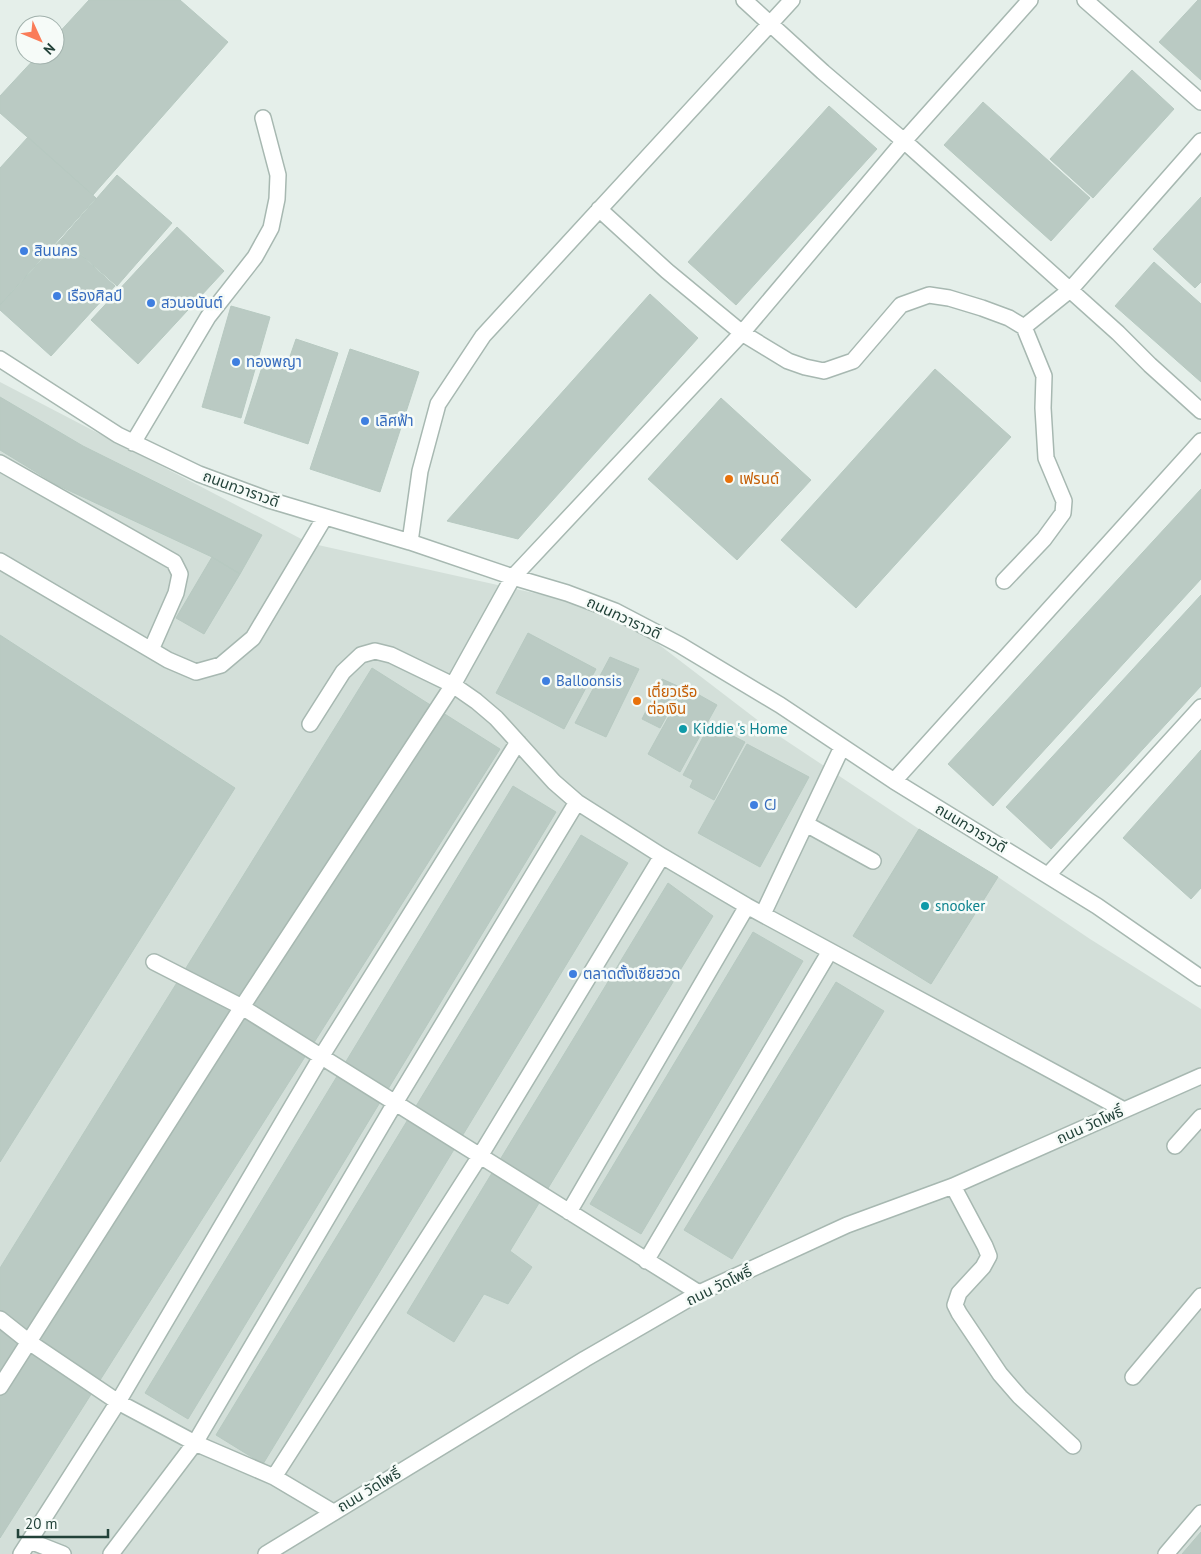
<svg xmlns="http://www.w3.org/2000/svg" width="1201" height="1554" font-family="'PT Sans','Noto Sans Thai',sans-serif">
<style>
.built{fill:#d3dfd9}
.building{fill:#bacac3;stroke:#b7c9c1}
.lines{fill:none;stroke-linecap:round;stroke-linejoin:round}
.minor-casing{stroke:#a7b8b1;stroke-width:18}
.minor{stroke:#fff;stroke-width:15}
.shop-dot{fill:#3f7fe0;stroke:#f6fbf8;stroke-width:2}
.food-dot{fill:#e8710a;stroke:#f6fbf8;stroke-width:2}
.culture-dot{fill:#0f9aa8;stroke:#f6fbf8;stroke-width:2}
.labels{text-anchor:middle;stroke-width:5;stroke-linejoin:round;paint-order:stroke}
.shop-label{font-size:15px;fill:#366cbe;stroke:#f6fbf8;text-anchor:start}
.food-label{font-size:15px;fill:#c56008;stroke:#f6fbf8;text-anchor:start}
.street-label{font-size:15px;fill:#224239;stroke:#f6fbf8}
.culture-label{font-size:15px;fill:#0d838f;stroke:#f6fbf8;text-anchor:start}
</style>
<rect width="100%" height="100%" fill="#e5efea"/>
<!-- built -->
<path class="built" d="M0,382L309,543L615,611L773,732L919,829L998,877L1090,939L1201,1009V1554H0Z"/>
<!-- building -->
<path class="building" d="M89,0H180L228,42L93,195L0,113V96L38,55H55V37Z
M1198,0H1201V80L1159,42Z
M1132,70L1174,109L1093,198L1050,159Z
M983,102L1090,198L1051,241L944,145Z
M829,106L877,149L736,305L688,262Z
M28,137L96,198L0,305V168Z
M117,175L172,223L117,286L62,238Z
M1201,197V282L1195,288L1153,249Z
M177,227L224,271L138,364L91,320Z
M62,238L115,286L51,356L0,310V305Z
M1154,262L1201,304V382L1115,306Z
M650,294L698,338L518,539L447,521Z
M231,306L270,317L241,418L202,407Z
M296,339L338,353L308,444L244,423L265,358L287,365Z
M350,349L419,372L380,492L310,469Z
M935,369L1011,437L856,608L781,540Z
M0,397L83,446L262,535L240,574L212,557L57,485L0,450Z
M721,398L811,480L737,560L648,479Z
M1201,489V579L993,806L948,764Z
M212,557L240,574L204,634L176,618Z
M1201,595V686L1051,849L1006,807Z
M528,633L596,669L564,729L496,693Z
M0,635L235,788L0,1162Z
M610,657L639,669L606,737L575,723Z
M372,668L500,749L0,1538V1268Z
M662,679L682,688L660,728L642,719Z
M685,687L717,705L680,772L648,754Z
M710,724L745,742L714,800L690,787L693,780L683,775Z
M747,744L809,777L760,867L698,833Z
M1201,750V888L1191,899L1123,838Z
M513,786L556,812L188,1419L145,1393Z
M919,829L998,877L931,984L853,936Z
M581,835L628,863L263,1464L216,1435Z
M668,883L713,916L510,1251L532,1267L508,1304L484,1294L454,1342L407,1313Z
M753,932L803,961L641,1234L590,1204Z
M836,982L884,1011L732,1259L684,1230Z
M1201,1532V1554H1182Z"/>
<g class="lines">
<!-- minor casing -->
<g class="minor-casing">
<path id="minor" d="M744,0L823,72L904,141L1118,333L1150,365L1201,411
M1085,0L1201,102
M599,209L667,271L742,333L788,361L805,367L824,371L853,361L901,305L929,295L949,298L982,308L1009,318L1024,327L1070,290L1201,141
M0,359L118,435L199,474L269,500L410,542L513,577L567,593L615,611L680,645L780,705L894,781L1097,906L1201,978
M133,443L208,317L255,257L271,228L277,199L278,175L263,118
M0,463L174,562L180,574L176,593L151,650
M410,542L420,471L438,404L483,336L792,0
M0,561L168,660L196,672L221,665L253,638L325,517
M1004,581L1044,539L1063,513L1064,501L1046,458L1043,408L1044,376L1024,327
M310,724L343,672L361,655L375,651L391,655L453,685L476,701L496,718L554,782L577,802L662,856L747,906L1124,1110
M894,781L1201,441
M806,824L873,861
M1048,875L1201,707
M763,914L842,747
M154,962L242,1007L699,1293
M1175,1146L1201,1117
M953,1186L985,1246L989,1256L983,1267L959,1293L955,1305L959,1313L1000,1374L1020,1397L1073,1446
M569,1212L747,906
M646,1261L830,951
M0,1319L29,1342L118,1402L195,1443L274,1477L333,1512
M1133,1377L1201,1296
M0,1387L242,1007L453,685L513,577L742,333L904,141L1030,0
M274,1477L480,1156L662,856
M30,1541L63,1554
M21,1554L118,1402L321,1057L518,742
M111,1554L195,1443L395,1103L577,802
M266,1554L585,1359L699,1293L847,1225L953,1186L1201,1076
M1166,1554L1201,1513"/>
</g>
<!-- minor -->
<use href="#minor" class="minor"/>
</g>
<!-- markers -->
<g class="shop-dot">
<circle cx="24" cy="251" r="5"/>
<circle cx="57" cy="296" r="5"/>
<circle cx="151" cy="303" r="5"/>
<circle cx="236" cy="362" r="5"/>
<circle cx="365" cy="421" r="5"/>
<circle cx="546" cy="681" r="5"/>
<circle cx="754" cy="805" r="5"/>
<circle cx="573" cy="974" r="5"/>
</g>
<g class="food-dot">
<circle cx="729" cy="479" r="5"/>
<circle cx="637" cy="701" r="5"/>
</g>
<g class="culture-dot">
<circle cx="683" cy="729" r="5"/>
<circle cx="925" cy="906" r="5"/>
</g>
<g class="labels">
<!-- shop labels -->
<g class="shop-label">
<text x="34" y="256">สินนคร</text>
<text x="67" y="301">เรืองศิลป์</text>
<text x="161" y="308">สวนอนันต์</text>
<text x="246" y="367">ทองพญา</text>
<text x="375" y="426">เลิศฟ้า</text>
<text x="556" y="686">Balloonsis</text>
<text x="764" y="810">CJ</text>
<text x="583" y="979">ตลาดตั้งเซียฮวด</text>
</g>
<!-- food labels -->
<g class="food-label">
<text x="739" y="484">เฟรนด์</text>
<text x="647" y="697">เตี๋ยวเรือ<tspan x="647" dy="17">ต่อเงิน</tspan></text>
</g>
<!-- street labels -->
<g class="street-label">
<text transform="translate(241 489) rotate(20)" y="5">ถนนทวาราวดี</text>
<text transform="translate(624 618) rotate(25)" y="5">ถนนทวาราวดี</text>
<text transform="translate(971 828) rotate(31)" y="5">ถนนทวาราวดี</text>
<text transform="translate(1090 1125) rotate(-24)" y="5">ถนน วัดโพธิ์</text>
<text transform="translate(719 1286) rotate(-26)" y="5">ถนน วัดโพธิ์</text>
<text transform="translate(369 1490) rotate(-31)" y="5">ถนน วัดโพธิ์</text>
</g>
<!-- culture labels -->
<g class="culture-label">
<text x="693" y="734">Kiddie 's Home</text>
<text x="935" y="911">snooker</text>
</g>
</g>
<!-- north arrow -->
<g transform="translate(40 40) rotate(134)"><circle r="24" fill="#f6fbf8" stroke="#a1b1ac"/>
<path d="M0-4L9 19L0 12L-9 19Z" fill="#fa7c58"/>
<text y="-8" font-size="14" font-weight="bold" text-anchor="middle" fill="#224239">N</text>
</g>
<!-- scale -->
<path d="M18 1529v8h90v-8" fill="none" stroke="#224239" stroke-width="2.5"/>
<text x="25" y="1529" font-size="15" fill="#224239" stroke="#f6fbf8" stroke-width="4" paint-order="stroke">20 m</text>
</svg>
